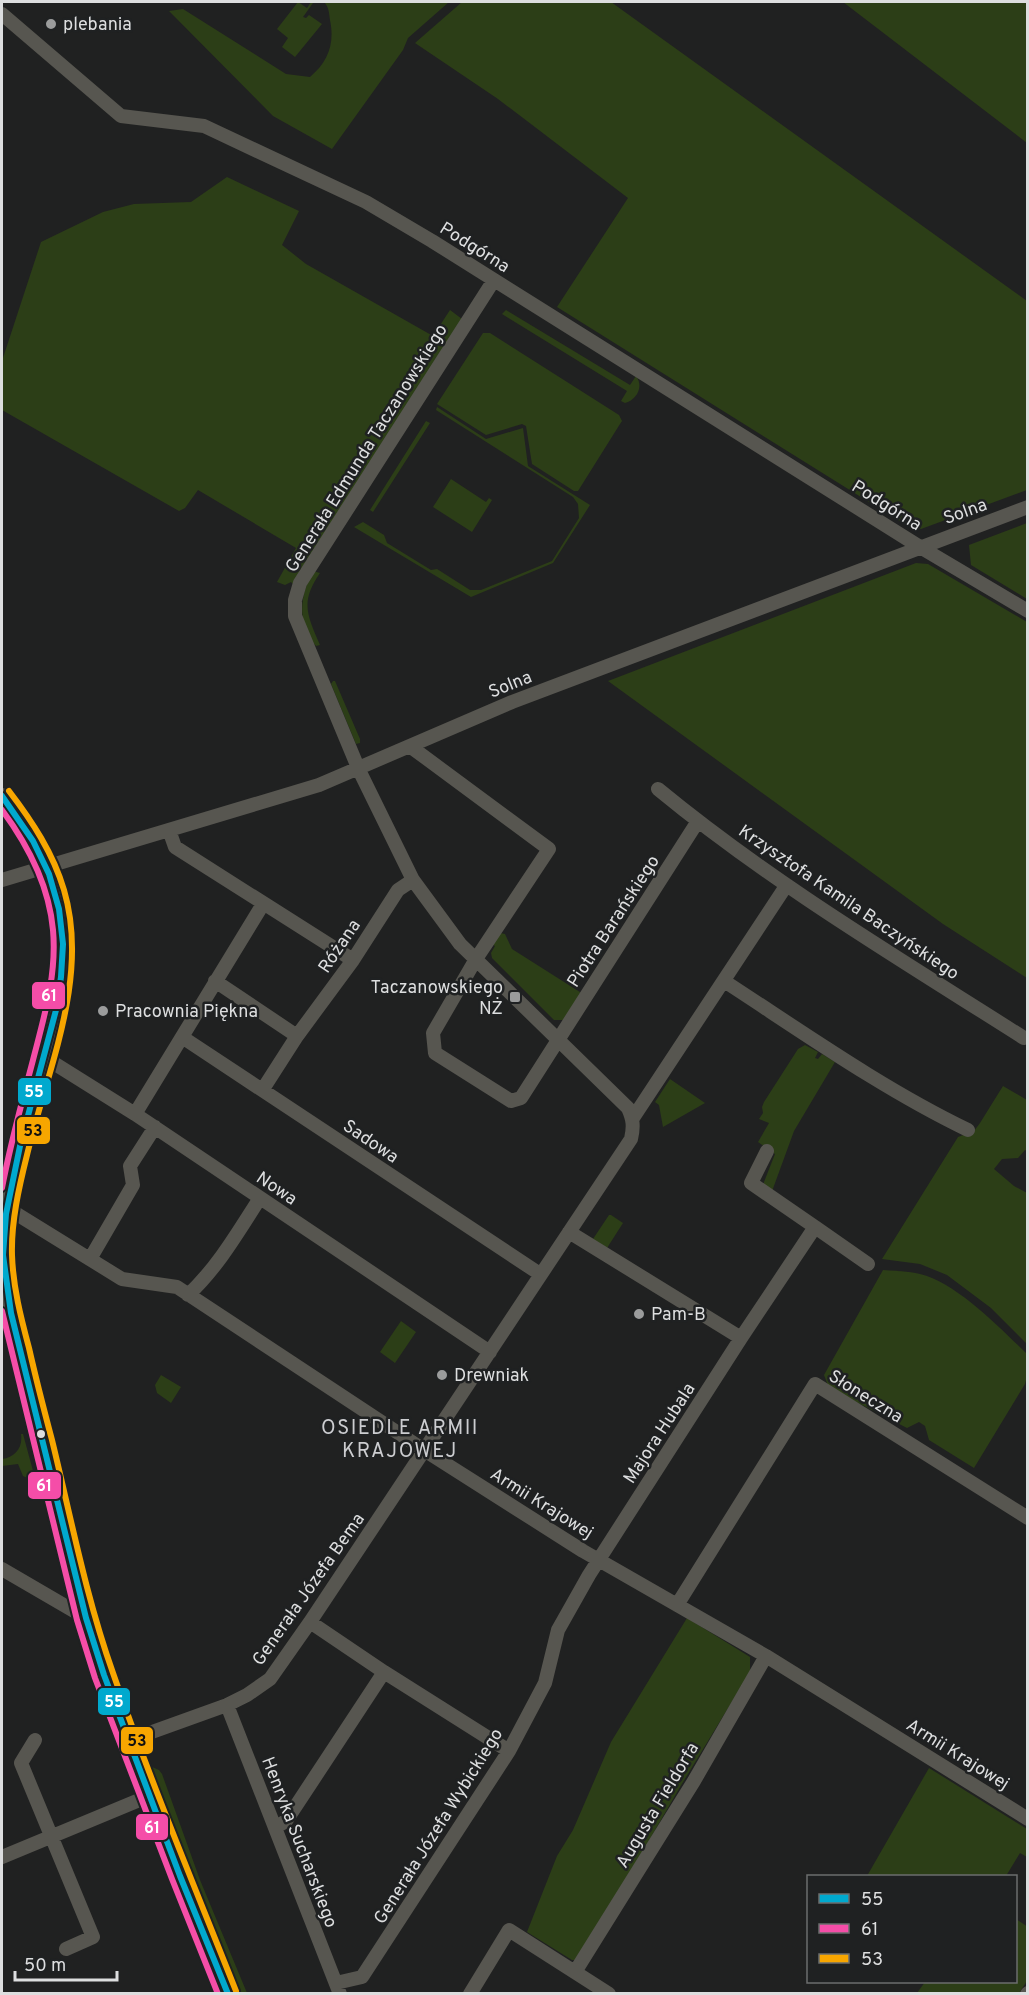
<svg xmlns="http://www.w3.org/2000/svg" width="1029" height="1995" font-family="Overpass,sans-serif">
<style>
.green{fill:#2c3e17}
.lines{fill:none;stroke-linecap:round;stroke-linejoin:round}
.minor{stroke:#575650;stroke-width:14}
.tertiary{stroke:#575650;stroke-width:16}
.bus-1-casing{stroke:#1f2122;stroke-width:10}
.bus-2-casing{stroke:#1f2122;stroke-width:10}
.bus-3-casing{stroke:#1f2122;stroke-width:10}
.bus-1{stroke:#00a9ce;stroke-width:6}
.bus-2{stroke:#f54da8;stroke-width:6}
.bus-3{stroke:#f7a600;stroke-width:6}
.poi-dot{fill:#9b9c9c;stroke:#1f2122;stroke-width:2}
.bus-dot{fill:#dddedf;stroke:#1f2122;stroke-width:2}
.labels{text-anchor:middle;stroke-width:5;stroke-linejoin:round;paint-order:stroke}
.poi-label{font-size:18px;fill:#dddedf;stroke:#1f2122;text-anchor:start}
.street-label{font-size:18px;fill:#dddedf;stroke:#1f2122}
.neighbourhood-label{font-size:20px;letter-spacing:1.5px;fill:#cccdd0;stroke:#1f2122}
.line-badge{stroke:#1f2122;stroke-width:2}
.badge-label{font-size:16px;text-anchor:middle;font-weight:bold;fill:#fff}
.pale-badge-label{font-size:16px;text-anchor:middle;font-weight:bold;fill:#111}
</style>
<rect width="100%" height="100%" fill="#202121"/>
<!-- green -->
<path class="green" d="M298,2L307,8L311,2L313,3L303,17L306,18L309,15L322,24L295,57L282,47L288,38L277,29Z
M324,2H449L408,38L403,50L332,149L273,116L169,11L183,9L286,74L310,77C328,62 335,44 330,20C329,13 329,7 324,2Z
M462,2H611L1027,301V490L921,529L909,527L557,307L628,198L498,99L415,43Z
M843,2H1027V143Z
M227,177L299,211L282,245L306,264L433,336L450,310L462,319L293,584L291,582L285,585L277,582L296,548L198,490L185,508L179,511L2,410V361L41,242L103,212L134,204L191,202Z
M506,310L630,385L636,376C644,386 637,400 625,403L621,401L627,391L502,314Z
M483,333H490L619,415L622,421L620,424L578,491H574L532,464L526,426L522,424L486,435L437,404Z
M437,407L486,439L523,428L528,466L590,505L553,563L471,597L354,527L363,522L384,535L387,543L431,570L437,569L470,590H481L552,561L579,518L578,504L573,497L436,410Z
M426,421L430,423L373,512L370,510Z
M451,479L486,502L489,498L492,500L472,532L433,507Z
M1027,523H1028L1027,599L971,565L969,545Z
M916,563L928,564L1027,622V978L943,924L608,681Z
M313,571L320,573C300,602 307,615 320,645L316,646C296,625 300,594 313,571Z
M333,681H335L360,739V743L356,744L331,684Z
M500,933L505,934L512,949L583,994L566,1020H554L492,958L491,953L495,946L492,944Z
M805,1045L818,1052L815,1058L818,1059L822,1054L835,1062L794,1131L771,1194L764,1186V1182L775,1154L758,1142L769,1123L759,1119L763,1113L762,1107L764,1102L798,1049Z
M670,1079L705,1103L663,1127L659,1105L655,1102Z
M1003,1086L1027,1100V1151L1025,1150L1018,1158L1002,1159L994,1169L1014,1186L1027,1193V1344L991,1308L947,1275L920,1264L882,1259L958,1137L974,1131L980,1123Z
M609,1215H611L623,1223L607,1248L593,1239Z
M883,1270C895,1271 908,1271 920,1274C957,1283 1000,1328 1027,1354V1376L1025,1384L974,1468L929,1440L925,1426L919,1422L907,1428L829,1388L824,1375Z
M401,1321L416,1332L395,1363L380,1352Z
M161,1375L181,1387L171,1403L157,1393L155,1385Z
M21,1434H23L36,1482L23,1476L18,1464L2,1466V1459C15,1457 23,1448 21,1434Z
M687,1618L750,1657V1672L680,1787L580,1960H572L527,1932L557,1856L573,1830L611,1742Z
M152,1767L159,1770L162,1774L200,1880L247,1993H240L150,1769Z
M929,1768L1027,1829V1857L1020,1853L1006,1876H867Z
M1016,1919L1028,1927L1027,1981L1019,1993H917L925,1982H1016Z"/>
<g class="lines">
<!-- minor -->
<path class="minor" d="M2,14L121,116L204,126L366,202L432,241L920,547L1028,611
M411,747L549,849L476,959L433,1033L435,1053L511,1101L521,1098L698,821
M658,789C772,883 900,959 1024,1038
M169,830L175,847L353,960
M2,880L319,785L512,702L1028,507
M215,981L297,1036
M724,981C804,1033 883,1089 968,1130
M182,1037L540,1274
M44,1057L135,1114L490,1352
M263,1089L297,1036L353,960L398,890L413,880
M135,1114L263,904
M633,1118L786,886
M767,1151L751,1183L815,1227
M7,1208L122,1279L177,1287L424,1450L583,1551L766,1656L1028,1819
M569,1232L741,1338
M90,1259L133,1185L130,1166L155,1127
M188,1295C218,1267 238,1232 260,1198
M2,1569L86,1618
M677,1605L815,1384L1028,1518
M310,1622L384,1672L509,1751
M227,1705L340,1994
M35,1740L21,1763L93,1937L66,1949
M127,1741L227,1705L247,1695L270,1679L310,1622L631,1139C634,1126 633,1119 628,1108L460,944L413,880L359,770L295,616V600L300,583L494,280
M276,1827L286,1821L384,1672
M2,1857L149,1796
M575,1972L694,1781L766,1656
M336,1983L362,1977L509,1751L545,1683L558,1630L589,1575L741,1338L815,1227L868,1264
M470,1994L509,1930L609,1994
M1027,1994L1028,1993"/>
<!-- tertiary -->
<path class="tertiary" d="M2,796C32,834 57,878 62,927C67,971 55,1016 43,1058C28,1116 9,1176 4,1236C1,1262 7,1288 11,1313L86,1618L104,1675L180,1876L228,1994"/>
<!-- bus-1 casing -->
<g class="bus-1-casing">
<path id="bus-1" d="M2,796L33,841L49,874L59,909L63,944L61,977L56,1010L20,1146L6,1214L3,1255L11,1313L86,1618L104,1675L180,1876L228,1994"/>
</g>
<!-- bus-2 casing -->
<g class="bus-2-casing">
<path id="bus-2" d="M2,810C28,845 49,886 53,930C57,975 44,1017 33,1060C22,1102 10,1145 2,1188
M2,1311L77,1620L95,1678L172,1879L218,1994"/>
</g>
<!-- bus-3 casing -->
<g class="bus-3-casing">
<path id="bus-3" d="M9,791C32,821 53,853 64,890C90,978 47,1070 27,1155C19,1187 11,1222 12,1255C13,1287 21,1318 29,1348C36,1379 44,1410 52,1440C71,1518 86,1597 113,1673C150,1780 194,1885 236,1991"/>
</g>
<!-- bus-1 -->
<use href="#bus-1" class="bus-1"/>
<!-- bus-2 -->
<use href="#bus-2" class="bus-2"/>
<!-- bus-3 -->
<use href="#bus-3" class="bus-3"/>
</g>
<!-- markers -->
<g class="poi-dot">
<circle cx="51" cy="24" r="6"/>
<rect x="509" y="991" width="12" height="12" rx="3"/>
<circle cx="103" cy="1011" r="6"/>
<circle cx="639" cy="1314" r="6"/>
<circle cx="442" cy="1375" r="6"/>
</g>
<circle class="bus-dot" cx="41" cy="1434" r="5"/>
<g class="labels">
<!-- poi labels -->
<g class="poi-label">
<text x="63" y="30">plebania</text>
<text x="503" y="993" text-anchor="end">Taczanowskiego<tspan x="503" dy="21">NŻ</tspan></text>
<text x="115" y="1017">Pracownia Piękna</text>
<text x="651" y="1320">Pam-B</text>
<text x="454" y="1381">Drewniak</text>
</g>
<!-- street labels -->
<g class="street-label">
<text transform="translate(475 247) rotate(32)" y="6">Podgórna</text>
<text transform="translate(366 448) rotate(-58)" y="6">Generała Edmunda Taczanowskiego</text>
<text transform="translate(887 505) rotate(32)" y="6">Podgórna</text>
<text transform="translate(965 511) rotate(-20)" y="6">Solna</text>
<text transform="translate(510 684) rotate(-22)" y="6">Solna</text>
<text transform="translate(849 902) rotate(34)" y="6">Krzysztofa Kamila Baczyńskiego</text>
<text transform="translate(613 921) rotate(-57)" y="6">Piotra Barańskiego</text>
<text transform="translate(339 946) rotate(-56)" y="6">Różana</text>
<text transform="translate(371 1141) rotate(34)" y="6">Sadowa</text>
<text transform="translate(277 1188) rotate(34)" y="6">Nowa</text>
<text transform="translate(866 1396) rotate(32)" y="6">Słoneczna</text>
<text transform="translate(659 1433) rotate(-57)" y="6">Majora Hubala</text>
<text transform="translate(542 1503) rotate(32)" y="6">Armii Krajowej</text>
<text transform="translate(308 1589) rotate(-55)" y="6">Generała Józefa Bema</text>
<text transform="translate(958 1754) rotate(32)" y="6">Armii Krajowej</text>
<text transform="translate(657 1805) rotate(-59)" y="6">Augusta Fieldorfa</text>
<text transform="translate(438 1826) rotate(-58)" y="6">Generała Józefa Wybickiego</text>
<text transform="translate(300 1842) rotate(69)" y="6">Henryka Sucharskiego</text>
</g>
<!-- neighbourhood labels -->
<g class="neighbourhood-label">
<text x="400" y="1434">OSIEDLE ARMII<tspan x="400" dy="23">KRAJOWEJ</tspan></text>
</g>
</g>
<g class="line-badge">
<rect x="31" y="981" width="35" height="29" rx="6" fill="#f54da8"/>
<rect x="17" y="1077" width="35" height="29" rx="6" fill="#00a9ce"/>
<rect x="16" y="1116" width="35" height="29" rx="6" fill="#f7a600"/>
<rect x="27" y="1471" width="35" height="29" rx="6" fill="#f54da8"/>
<rect x="97" y="1687" width="34" height="29" rx="6" fill="#00a9ce"/>
<rect x="120" y="1726" width="34" height="29" rx="6" fill="#f7a600"/>
<rect x="135" y="1813" width="34" height="28" rx="6" fill="#f54da8"/>
</g>
<g class="badge-label">
<text x="49" y="1001">61</text>
<text x="34" y="1097">55</text>
<text x="44" y="1491">61</text>
<text x="114" y="1707">55</text>
<text x="152" y="1833">61</text>
</g>
<g class="pale-badge-label">
<text x="33" y="1136">53</text>
<text x="137" y="1746">53</text>
</g>
<!-- border -->
<rect width="1029" height="1995" fill="none" stroke="#dddedf" stroke-width="6"/>
<!-- legend -->
<rect x="807" y="1875" width="210" height="108" fill="#1f2122" stroke="#6b6d6e" stroke-width="1.5"/>
<rect x="819" y="1894" width="30" height="9" fill="#00a9ce" stroke="#6b6d6e" stroke-width="1.5"/>
<text x="861" y="1905" font-size="18" fill="#dddedf">55</text>
<rect x="819" y="1924" width="30" height="9" fill="#f54da8" stroke="#6b6d6e" stroke-width="1.5"/>
<text x="861" y="1935" font-size="18" fill="#dddedf">61</text>
<rect x="819" y="1954" width="30" height="9" fill="#f7a600" stroke="#6b6d6e" stroke-width="1.5"/>
<text x="861" y="1965" font-size="18" fill="#dddedf">53</text>
<!-- scale -->
<path d="M15 1971v9h102v-9" fill="none" stroke="#dddedf" stroke-width="3"/>
<text x="24" y="1971" font-size="18" fill="#dddedf" stroke="#1f2122" stroke-width="4.5" paint-order="stroke">50 m</text>
</svg>
